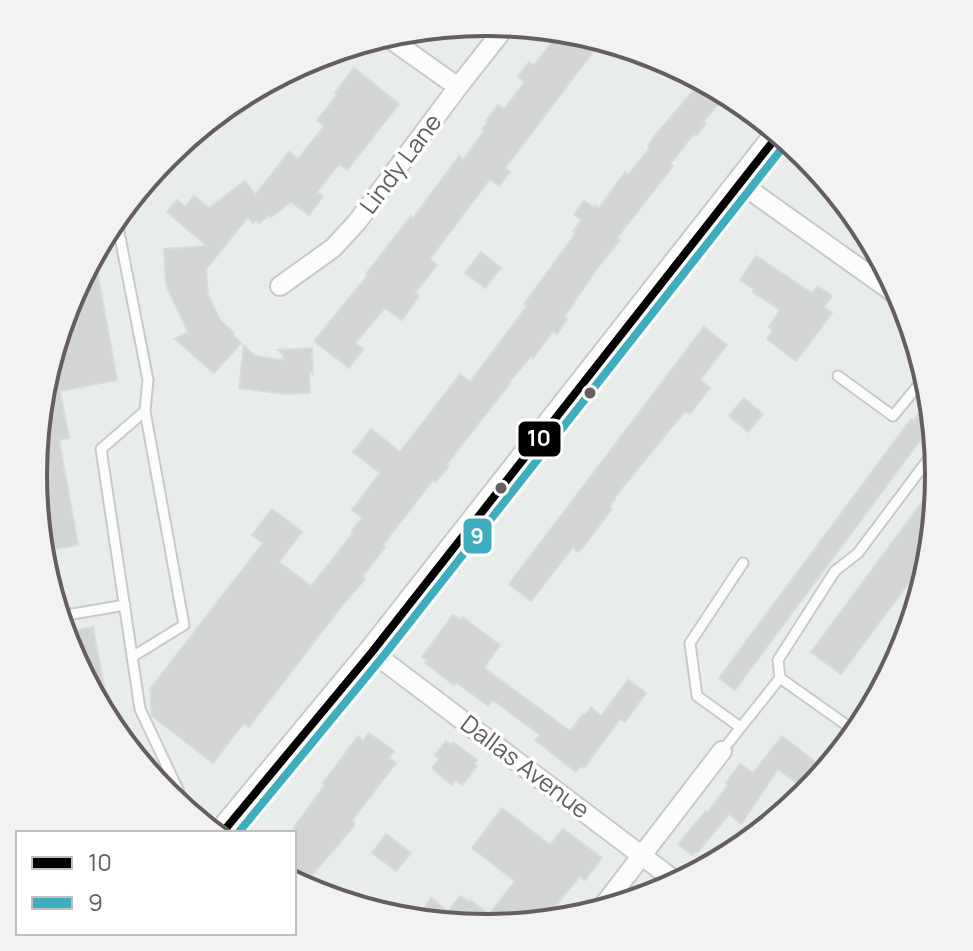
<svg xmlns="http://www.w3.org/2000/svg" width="973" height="951" font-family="Manrope,sans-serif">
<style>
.building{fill:#d2d5d4;stroke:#d7dcdb;stroke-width:2}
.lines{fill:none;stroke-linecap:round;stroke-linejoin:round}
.service-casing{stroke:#c8c9c9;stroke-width:13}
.minor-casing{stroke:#c8c9c9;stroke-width:22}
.secondary-casing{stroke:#c8c9c9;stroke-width:30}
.service{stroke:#fcfcfc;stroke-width:9}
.minor{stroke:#fcfcfc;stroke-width:18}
.secondary{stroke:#fcfcfc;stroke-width:26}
.bus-1-casing{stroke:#fff;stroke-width:14}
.bus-2-casing{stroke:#fff;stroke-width:14}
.bus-1{stroke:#000;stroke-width:8}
.bus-2{stroke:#3eadbf;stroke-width:8}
.bus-dot{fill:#665d61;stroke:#fff;stroke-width:3}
.labels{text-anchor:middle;stroke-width:7;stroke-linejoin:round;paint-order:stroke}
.street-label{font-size:24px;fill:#665d61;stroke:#fff}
.rim{fill:none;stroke:#665d61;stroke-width:4}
.line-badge{stroke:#fff;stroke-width:3}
.badge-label{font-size:22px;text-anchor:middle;font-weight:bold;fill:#fff}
</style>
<rect width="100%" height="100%" fill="#e8edec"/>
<!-- building -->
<path class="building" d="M557,36L599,44L505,168L510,172L499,186L490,179L430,259L437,265L415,293L419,296L402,320L385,308L355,343L363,349L349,368L314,341L368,275L366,274L411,216L413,218L459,156L463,160L484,131L482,130L488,122L486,121L498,105L504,109L525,82L518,76L529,62L534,65Z
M354,68L399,104L347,170L339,164L317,192L323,196L309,215L291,202L271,217L270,215L259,223L257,220L253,223L248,217L206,269L208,295L220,320L234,333L233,336L241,343L214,373L175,339L188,332L166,285L164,249L207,246L167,212L177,200L185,207L194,196L209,208L245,181L255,195L289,152L298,159L324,126L317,120L337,95L335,93Z
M700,83L723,98L704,121L706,124L696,136L694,134L670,164L673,166L617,238L620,240L598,267L564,317L567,319L557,334L553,331L533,358L531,356L509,382L510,383L447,464L449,466L436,482L433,480L383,545L385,547L362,577L365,579L341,607L249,727L244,723L213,763L152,716L150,689L263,543L252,535L272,509L302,532L279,562L311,586L353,533L351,532L362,518L352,510L380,473L353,452L371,429L400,452L460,374L470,382L527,306L524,304L576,233L573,231L582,220L574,214L584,201L593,207L595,205L599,208L625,172L628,175L650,148L648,146L656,134Z
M481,252L501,268L485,288L465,273Z
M756,256L812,293L818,286L832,296L824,307L832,313L796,361L767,339L773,330L769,327L780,310L753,292L754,289L740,280Z
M95,260L117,380L60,391L69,438L59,440L78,545L48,550L33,475L68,302Z
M704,327L727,345L700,380L710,388L690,414L685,411L614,498L615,499L609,507L612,509L586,543L578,552L573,547L531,601L509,584Z
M244,346L255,356L284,360L283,354L278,350L312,348L313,374L309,371L310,393L285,394L239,388Z
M744,398L763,414L748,432L729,416Z
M926,404L930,427L735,690L719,678L911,419L913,421Z
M940,478L922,565L841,674L811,652Z
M453,615L460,620L462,617L500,645L484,668L570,731L583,714L585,715L591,707L601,716L628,680L646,693L625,722L620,719L584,768L581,766L576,772L535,740L540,735L493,700L488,706L456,682L454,685L425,663L427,660L422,657Z
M93,627L101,670L109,711L67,649L64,633Z
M369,733L394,751L389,758L396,763L353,819L354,826L302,887L294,882V827L325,785L323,783L358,736L363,741Z
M782,736L822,767L805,789L778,769L741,824L729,814L698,852L696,851L692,855L678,844L706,811L708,812L728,785L726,783L740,764L753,773Z
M446,741L450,745L453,742L477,760L474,764L477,766L462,785L456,780L452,785L432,768L439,759L435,755Z
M502,808L550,845L563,829L602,858L585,880L580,876L546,917L507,925L491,912L515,881L472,848Z
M386,834L411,853L396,871L372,853Z
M460,896L469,902L470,900L504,925L486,929L419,916L431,898L448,911Z"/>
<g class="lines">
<!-- service casing -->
<g class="service-casing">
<path id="service" d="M118,227L148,380L145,411L101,449L140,709L188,811
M838,376L893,416L921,382
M61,616L125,605
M132,657L184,625L145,411
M780,678L852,729
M740,727L697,696L690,643L743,563
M722,751L780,678L778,660L835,571L858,553L927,461L939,471"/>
</g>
<!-- minor casing -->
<g class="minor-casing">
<path id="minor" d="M393,41L458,87
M740,183L904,300
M280,286L333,248L357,222L458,87L506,26
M372,652L678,883
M603,906L722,751"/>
</g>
<!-- secondary casing -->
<g class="secondary-casing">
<path id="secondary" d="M222,833L372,652L778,135"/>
</g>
<!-- service -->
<use href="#service" class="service"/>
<!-- minor -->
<use href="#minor" class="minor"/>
<!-- secondary -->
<use href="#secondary" class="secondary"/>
<!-- bus-1 casing -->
<g class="bus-1-casing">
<path id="bus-1" d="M222,833L372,652L778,135"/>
</g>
<!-- bus-2 casing -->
<g class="bus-2-casing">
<path id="bus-2" d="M238,833L381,659L787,142"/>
</g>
<!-- bus-1 -->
<use href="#bus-1" class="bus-1"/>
<!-- bus-2 -->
<use href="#bus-2" class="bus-2"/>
</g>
<!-- markers -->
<g class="bus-dot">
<circle cx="590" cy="393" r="7"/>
<circle cx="501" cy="488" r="7"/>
</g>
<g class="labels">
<!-- street labels -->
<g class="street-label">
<text transform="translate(401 164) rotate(-53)" y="8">Lindy Lane</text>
<text transform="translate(525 767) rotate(37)" y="8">Dallas Avenue</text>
</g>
</g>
<!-- crop -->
<path d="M0 0H973V951H0ZM47 475a439 439 0 1 1 878 0a439 439 0 1 1-878 0Z" fill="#f3f2f2" fill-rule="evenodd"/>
<path class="rim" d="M47 475a439 439 0 1 1 878 0a439 439 0 1 1-878 0Z"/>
<g class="line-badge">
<rect x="517" y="420" width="45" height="38" rx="8" fill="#000"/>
<rect x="462" y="517" width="31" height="38" rx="8" fill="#3eadbf"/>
</g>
<g class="badge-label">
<text x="539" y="446">10</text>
<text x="477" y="544">9</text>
</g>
<!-- legend -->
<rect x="16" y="831" width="280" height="104" fill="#ffffff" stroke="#c2bec0" stroke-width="2"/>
<rect x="32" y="857" width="40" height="12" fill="#000000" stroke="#c2bec0" stroke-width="2"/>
<text x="88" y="871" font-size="24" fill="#665d61">10</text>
<rect x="32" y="897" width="40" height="12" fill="#3eadbf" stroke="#c2bec0" stroke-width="2"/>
<text x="88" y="911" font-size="24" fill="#665d61">9</text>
</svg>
